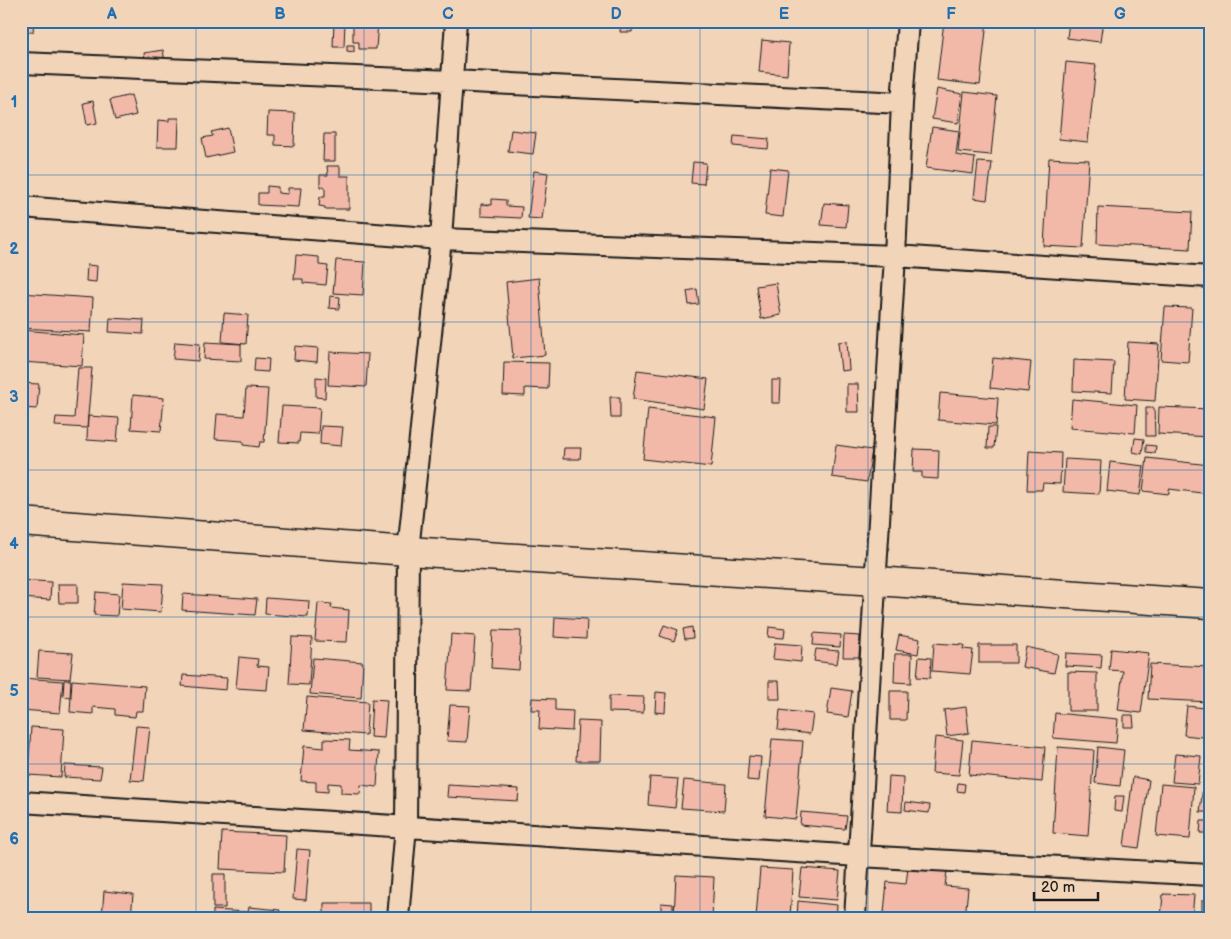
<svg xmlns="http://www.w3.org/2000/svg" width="1231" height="939" font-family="'Balsamiq Sans',sans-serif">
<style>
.building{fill:#f2b9a9;stroke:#1c1c1c}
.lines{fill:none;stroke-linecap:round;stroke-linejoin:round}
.street-casing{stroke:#1c1c1c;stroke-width:24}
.secondary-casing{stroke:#1c1c1c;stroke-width:31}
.street{stroke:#f2d4b8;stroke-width:20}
.secondary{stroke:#f2d4b8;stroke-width:28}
.grid{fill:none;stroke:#1f6fb2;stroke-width:1;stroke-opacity:0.55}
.neatline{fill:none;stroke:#1f6fb2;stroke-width:2}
.grid-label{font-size:16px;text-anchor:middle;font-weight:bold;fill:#1f6fb2}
</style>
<rect width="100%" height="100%" fill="#f2d4b8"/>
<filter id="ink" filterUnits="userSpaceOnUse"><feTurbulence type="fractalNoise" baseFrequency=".02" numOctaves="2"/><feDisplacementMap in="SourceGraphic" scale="10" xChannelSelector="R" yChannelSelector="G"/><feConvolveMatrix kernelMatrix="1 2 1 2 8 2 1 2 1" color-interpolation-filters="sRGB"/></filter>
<g filter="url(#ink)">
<!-- building -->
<path class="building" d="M21,21H34L33,32L21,31Z
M185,21H199V24L186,26Z
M334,21H345L344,47H333Z
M353,21H378L376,49H359V42H353Z
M621,21H633L632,32H620Z
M944,21H987L980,85L937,80Z
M1069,21H1103L1100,42L1067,38Z
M762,40L789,43L787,75L759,72Z
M347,45H354V52L347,51Z
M163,50L165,62L146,65L144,53Z
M1066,62L1096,65L1088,142L1059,139Z
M937,89L962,94L958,123L932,119Z
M964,92L997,96L991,155L958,152Z
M131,95L136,115L115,120L110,100Z
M93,101L97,123L87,125L83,103Z
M268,112L295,113L294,146L275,145V135H267Z
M169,118H179L178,147H157L158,120L169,121Z
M932,127L959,131L956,155L975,158L973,174L926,168Z
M228,128L233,152L206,158L202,138L213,136L211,132Z
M511,130L536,133L533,154L508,151Z
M324,134H335V161H323Z
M734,136L769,139L768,149L733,146Z
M1049,158L1089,160L1083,248L1044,246Z
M693,162L706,163L704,184L691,183Z
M978,162L992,163L987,200L974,198Z
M327,166H340V176H349V209H325V207L319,206L320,197H325V187H320V175H328Z
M770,168L788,170L783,217L765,215Z
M534,171L548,173L542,219L528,218Z
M267,186L278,187V193L288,194V188H301L299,207L258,205V193H267Z
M492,199L506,200V206L522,207L521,218L481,216V204L492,205Z
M824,203L848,205L846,227L821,225Z
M1098,207L1192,212L1190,249L1097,244Z
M296,255L319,257V265L328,266L326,285L303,283V279H294Z
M336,260L365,262L363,295L333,293Z
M87,265L97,266L96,282L86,281Z
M539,278L545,355L513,358L506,282Z
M776,283L781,315L761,319L756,286Z
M697,289L699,304L689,305L687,291Z
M21,293L93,298L91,332L21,328Z
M330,296L340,297L339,309L329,308Z
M1165,307L1192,308L1188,362L1161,360Z
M224,313L248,315L246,344L222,342Z
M110,318L144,320L143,334L109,332Z
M21,330L84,335L82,366L21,362Z
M847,341L849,370L841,371L838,342Z
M175,342L200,344L198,361L173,359Z
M205,342L241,344V361L204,359Z
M1128,342L1159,344L1155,401L1125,399Z
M295,346L318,348L317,362L294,360Z
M330,352L368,354L366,387L328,385Z
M255,358L269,359L268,372L254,371Z
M993,358L1031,362L1028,392L990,388Z
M1074,360L1114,362L1112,393L1073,391Z
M504,362L549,363L548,389L525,388V396L503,395Z
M78,368H92L87,428L55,426L56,417L74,418Z
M637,370L708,379L704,409L633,399Z
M316,377L326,378L325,398L316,397Z
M772,380H781L780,403H772Z
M21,383L39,384L37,409L21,408Z
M847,384H858L859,412H847Z
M246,388L268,389L264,442H260L259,447L243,445V441L215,439L217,414L244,416Z
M940,393L998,398L996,425L938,420Z
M133,395L164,398L161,431L131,429Z
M610,397H620V418H611Z
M1072,399L1137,405L1135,433L1070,428Z
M282,406L320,408L318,434L300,433L299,443L279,442Z
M1159,407L1210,409V437L1158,434Z
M1146,408H1154L1155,436H1146Z
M648,409L716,417L711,467L643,459Z
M88,416L119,418L117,442L87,440Z
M321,426L343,427L341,446L320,444Z
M988,427H996L994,448H987Z
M1135,438L1144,439L1142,454L1133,452Z
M1207,441H1210V449H1206Z
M836,445L872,450L867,482L832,477Z
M1146,445L1156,446L1155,453L1146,452Z
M564,448H581L580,459H563Z
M914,449L939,450L938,479L922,478V472H913Z
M1029,451L1061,453L1060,484L1043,483L1042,490H1027Z
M1147,458L1210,465V494L1169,489V494L1143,491Z
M1065,459L1101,461L1099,494L1063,492Z
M1110,462L1144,466L1140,495L1107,491Z
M21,580L51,582L50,600L21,598Z
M123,582L163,584L161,612L121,609Z
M58,584H78V603H59Z
M96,592L119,594L117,616L94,615Z
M183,594L257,599L255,615L182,610Z
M266,598L309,601L308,617L265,614Z
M318,603L332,604L331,608L349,610L347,642L315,641Z
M555,617L587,619L586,639L554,637Z
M664,625L678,630L674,641L660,636Z
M692,627L693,638L685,639L683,629Z
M769,627L785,629L784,638L768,637Z
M493,630L521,631L519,670L491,668Z
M814,633L841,635L840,647L813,645Z
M451,634L475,636L471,691L447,690Z
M844,635L860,636L859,657H843Z
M899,635L920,639L918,654L896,650Z
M292,637L312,638L309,685L289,684Z
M775,643L802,645L801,662L773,659Z
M934,643L964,645L963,649L973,650L970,674L932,671Z
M979,645H1016V663H979Z
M1026,647L1058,654L1054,673L1022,667Z
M21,649H26L24,675H21Z
M816,649L839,651L837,664L814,661Z
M1111,649L1149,653L1141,713L1118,710L1123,671L1109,670Z
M39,651L73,653L70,679L37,677Z
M1066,653L1102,655L1101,668L1065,666Z
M895,654H912L911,683L894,682Z
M239,657L258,659L257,666L269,667L267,690L236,688Z
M919,657L931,658L930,678L917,677Z
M313,658L363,662L361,698L310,694Z
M1150,664L1210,667V702L1148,699Z
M1068,672L1097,673V711H1068Z
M183,675L227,678L226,690L182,686Z
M21,678L63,681L60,713L21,710Z
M64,680H71L70,697L63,696Z
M72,680L145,686L143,711H136L135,717L115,715V709L93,707V714L70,712Z
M769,681H779L780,699H769Z
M831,688L852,691L848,717L827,714Z
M890,691H907L906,720H890Z
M656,692L666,693L665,713L655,712Z
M609,696L644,697L643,713L609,712Z
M307,697L368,702L366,735L304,730Z
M532,698L555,699V710L573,711L572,731L539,729L540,710H531Z
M372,699L387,700L384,738L370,737Z
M450,705L470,706L467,742L447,741Z
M1187,706L1205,708L1202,737L1184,735Z
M966,707L969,733L947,736L944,710Z
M780,710L813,714L810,734L778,730Z
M1055,713L1118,719L1116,743L1053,738Z
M1124,715H1133L1134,727H1124Z
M578,721L601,722L600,761H576Z
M136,726L150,727L144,781L130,780Z
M31,727L64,729L61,777L28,775Z
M21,729H25L21,782Z
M935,737L963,740L959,775L932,773Z
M324,739L350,740L349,750L379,752L377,787L361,785L360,794L341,793V784L328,783V792L316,791V782L301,781L304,746L324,748Z
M772,739L803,741L796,819L765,816Z
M972,740L1045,747L1042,782L969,775Z
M1058,747L1094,750L1088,836L1053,833Z
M1098,747L1124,750L1120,786L1095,783Z
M1175,754L1201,756L1198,784L1172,782Z
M1209,755H1210V782H1206Z
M749,756L761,757L759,781L747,780Z
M65,765L102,767L100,779L64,777Z
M889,776L903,777L902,812L887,811Z
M650,777L678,779L675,808L648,805Z
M1133,777L1149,780L1139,848L1124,846Z
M684,780L726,784L724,811L681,808Z
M958,783L965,784L964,792L957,791Z
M1161,784L1194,787L1190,839L1156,836Z
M448,785L519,789L518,801L447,797Z
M1203,786H1210V812H1200Z
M1115,796H1124L1122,812L1114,811Z
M906,802L930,805L929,813L905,810Z
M801,812L847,816L845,829L800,825Z
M1210,819V846L1207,845Z
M1201,821H1207L1206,833H1200Z
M222,832L286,835L284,872L220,869Z
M297,849L310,850L306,900L293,899Z
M760,868L793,870L790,918H756Z
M802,868L840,871L837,900L799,897Z
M908,868L947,871L945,886L968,888L965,918H928L884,913L887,882L906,884Z
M213,874H225V908H213Z
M676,875L714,877L712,918H674Z
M104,891L133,894L131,918H102Z
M1163,894L1194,895L1192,918H1161Z
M1202,900H1210V918H1202Z
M798,901L837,905L836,918H797Z
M324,903H369V918H324Z
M661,903L673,904V918H661Z
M249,907L280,910L279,914L294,915L293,918H213V910L248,912Z"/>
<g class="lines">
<!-- street casing -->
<g class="street-casing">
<path id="street" d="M21,63L452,81L902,103
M21,207L441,239L895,256L1210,277
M21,802L859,856L1210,875
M398,918L406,826L408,551L441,239L456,21
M855,918L895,256L902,103L908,21"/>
</g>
<!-- secondary casing -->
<g class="secondary-casing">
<path id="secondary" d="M21,522L408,551L876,581L1210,604"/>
</g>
<!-- street -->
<use href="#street" class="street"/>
<!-- secondary -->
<use href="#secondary" class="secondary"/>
</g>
</g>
<!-- grid -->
<path class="grid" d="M196,21V918M364,21V918M531,21V918M700,21V918M868,21V918M1035,21V918M21,175H1210M21,322H1210M21,470H1210M21,617H1210M21,764H1210"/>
<!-- margin -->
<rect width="1231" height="939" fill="none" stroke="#f2d4b8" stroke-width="55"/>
<!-- scale -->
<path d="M1034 892v8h64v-8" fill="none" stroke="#1c1c1c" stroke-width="2.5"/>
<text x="1041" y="892" font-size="15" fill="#1c1c1c" stroke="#f2d4b8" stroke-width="4" paint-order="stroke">20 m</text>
<rect x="28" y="28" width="1176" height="884" class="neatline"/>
<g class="grid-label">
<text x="112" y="19">A</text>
<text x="280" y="19">B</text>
<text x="448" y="19">C</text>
<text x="616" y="19">D</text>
<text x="784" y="19">E</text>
<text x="951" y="19">F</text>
<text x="1120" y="19">G</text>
<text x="14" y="107">1</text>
<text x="14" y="254">2</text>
<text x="14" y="402">3</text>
<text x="14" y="549">4</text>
<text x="14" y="696">5</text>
<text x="14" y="844">6</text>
</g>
</svg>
